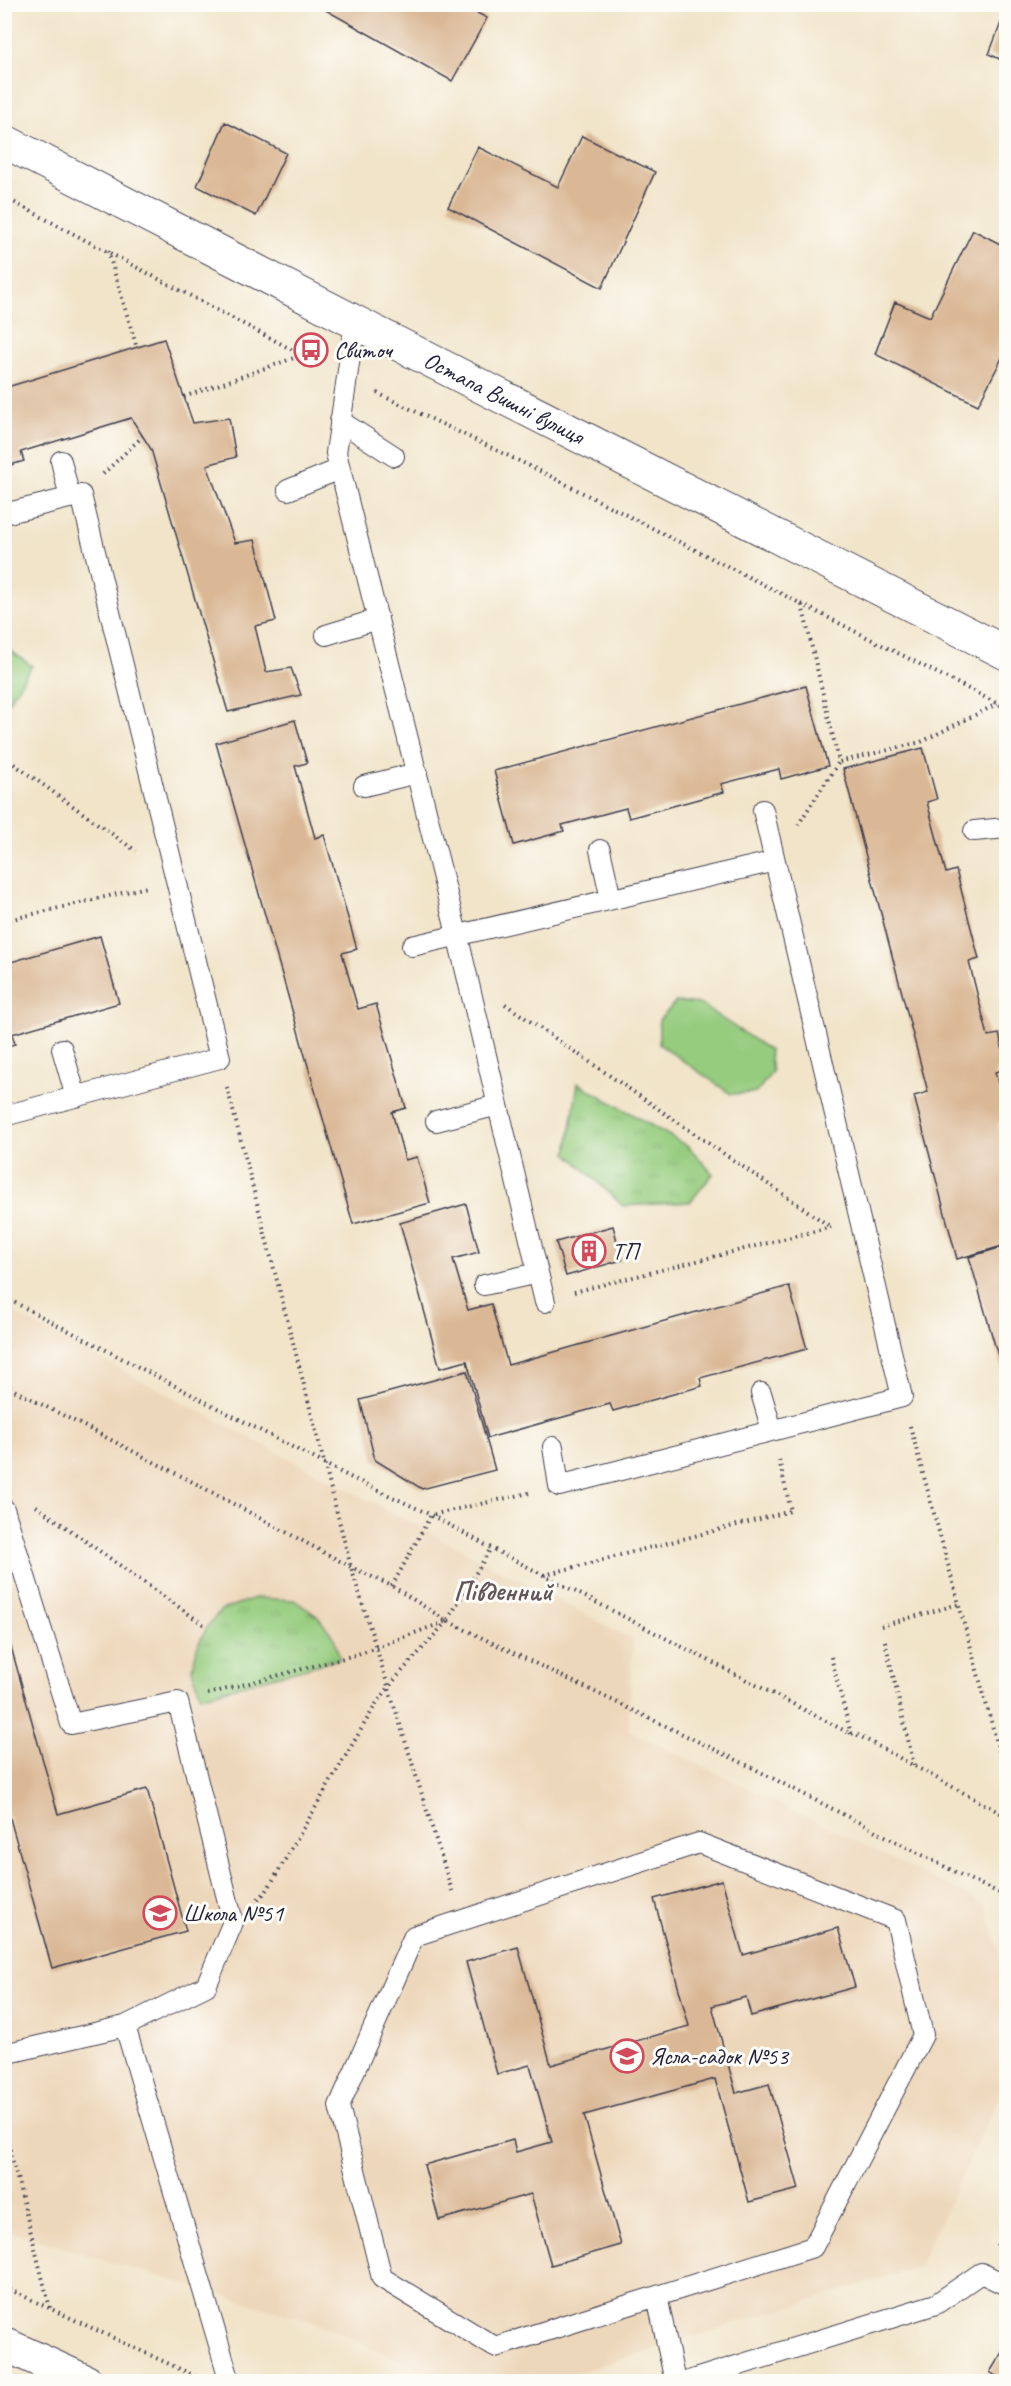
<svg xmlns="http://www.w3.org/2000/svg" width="1011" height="2386" font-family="Caveat,sans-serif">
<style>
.built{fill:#edd7ba}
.park{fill:url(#park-tufts);stroke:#5c775c;stroke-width:1.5}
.pitch{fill:#95cc7e;stroke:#5c775c;stroke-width:1.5}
.building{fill:#dab895}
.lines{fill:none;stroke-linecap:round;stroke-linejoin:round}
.lane-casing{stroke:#413f50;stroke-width:22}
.street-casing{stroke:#413f50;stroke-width:35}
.path{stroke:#413f50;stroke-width:4;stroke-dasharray:1.5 4.5;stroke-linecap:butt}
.lane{stroke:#fff;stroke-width:20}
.street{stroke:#fff;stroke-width:33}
.labels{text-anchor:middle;stroke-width:6;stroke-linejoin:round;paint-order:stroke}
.poi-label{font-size:24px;fill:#22223b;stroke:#fdfcf7;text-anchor:start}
.street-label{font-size:24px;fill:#22223b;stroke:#fdfcf7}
.quarter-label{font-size:27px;font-weight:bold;fill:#62565a;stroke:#fdfcf7}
</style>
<defs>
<pattern id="park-tufts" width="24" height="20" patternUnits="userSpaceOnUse" patternTransform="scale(1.5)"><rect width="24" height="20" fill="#95cc7e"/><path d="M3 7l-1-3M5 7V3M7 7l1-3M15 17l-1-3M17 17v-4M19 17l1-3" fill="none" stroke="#80af6e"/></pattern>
</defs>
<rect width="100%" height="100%" fill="#fdfcf7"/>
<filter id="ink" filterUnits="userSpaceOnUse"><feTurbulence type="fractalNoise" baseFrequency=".0167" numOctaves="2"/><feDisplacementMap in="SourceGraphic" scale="12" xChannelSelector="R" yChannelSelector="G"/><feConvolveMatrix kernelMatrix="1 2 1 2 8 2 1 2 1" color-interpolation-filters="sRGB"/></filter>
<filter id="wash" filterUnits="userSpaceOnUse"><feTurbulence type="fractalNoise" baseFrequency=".008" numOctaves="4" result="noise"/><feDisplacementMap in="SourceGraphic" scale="24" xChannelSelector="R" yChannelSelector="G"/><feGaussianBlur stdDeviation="1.35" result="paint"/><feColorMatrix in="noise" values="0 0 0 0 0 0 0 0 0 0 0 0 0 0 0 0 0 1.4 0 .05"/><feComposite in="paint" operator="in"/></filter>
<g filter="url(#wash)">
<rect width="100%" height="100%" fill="#f1e4c9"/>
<!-- built -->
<path class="built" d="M4,1308L633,1640L628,1730L985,1904L1006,1975V2083L918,2267L551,2381L449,2382L319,2324L5,2230Z"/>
<!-- park -->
<path class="park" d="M578,1083L689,1147L713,1174L690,1202L623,1206L567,1153Z
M255,1598L294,1600L317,1616L334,1637L340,1659L201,1696L192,1669L198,1645L207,1627L221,1610Z"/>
<!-- pitch -->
<path class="pitch" d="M5,647L32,666L5,707Z
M676,1002L700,1004L769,1050L772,1072L756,1093L731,1094L659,1044V1020Z"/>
<g id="blocks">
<!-- building -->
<path class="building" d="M315,4H460L487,18L452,81Z
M1006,10V62L989,54Z
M225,122L286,153L256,216L197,186Z
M582,136L655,172L602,288L448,207L478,147L558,187Z
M973,230L1006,247V350L978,405L875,354L895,302L930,317Z
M164,339L193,423L229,418L236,457L207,465L235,543L255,540L276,621L255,626L266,672L291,668L301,695L228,712L151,449L131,418L21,452L24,461L4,467V388Z
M806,686L828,766L781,779L779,769L721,784L724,792L629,818L626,808L562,825L564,831L514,845L494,771Z
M295,720L307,763L295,766L315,838L324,835L357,949L342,953L358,1009L376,1004L406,1108L392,1112L405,1160L417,1157L430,1203L353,1224L216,743Z
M923,748L937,799L927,802L946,873L956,870L979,959L969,962L988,1036L999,1034L1006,1062V1069L995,1072L1006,1114V1121L998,1123L1006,1155V1245L957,1259L914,1096L928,1092L843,769Z
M100,936L119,1003L12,1034L15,1044L4,1047V964Z
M466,1204L479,1252L453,1259L468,1310L491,1304L508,1365L789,1286L807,1349L700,1378L702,1386L613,1411L610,1404L488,1438L467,1361L440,1368L400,1223Z
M613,1226L622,1260L566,1276L556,1242Z
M1006,1246V1383L969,1257Z
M467,1371L495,1470L422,1489L375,1460L360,1400Z
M4,1622L58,1814L147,1789L186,1931L52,1968L4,1797Z
M722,1880L743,1955L838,1928L855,1987L751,2016L746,1997L712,2006L736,2093L769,2084L799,2189L749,2202L715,2079L584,2115L621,2245L551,2265L531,2194L439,2220L424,2165L513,2140L516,2152L552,2142L530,2065L497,2074L466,1962L518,1947L551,2065L689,2026L654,1899Z
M1006,2346V2382H1005L990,2372Z"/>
</g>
</g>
<g filter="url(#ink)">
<use href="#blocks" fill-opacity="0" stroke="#413f50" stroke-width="1.5"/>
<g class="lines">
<!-- lane casing -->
<g class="lane-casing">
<path id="lane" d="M355,322L336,453L457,934L545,1302
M340,421L394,456
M61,461L70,498
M288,490L340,469
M4,514L81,495L220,1058L4,1116
M326,635L378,619
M364,786L417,773
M763,810L775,861
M974,831L1006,828
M600,850L611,899
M412,946L775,861L902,1397L559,1486L553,1447
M62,1049L76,1097
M436,1121L498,1105
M484,1285L538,1273
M761,1393L772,1430
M4,1509L71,1724L178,1702L233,1922L206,1986L125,2026L4,2054
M699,1843L896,1920L923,2035L813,2247L495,2347L382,2278L339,2106L414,1936Z
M125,2026L230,2382
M657,2296L675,2382
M685,2382L936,2304L981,2273L1006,2285"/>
</g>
<!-- street casing -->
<g class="street-casing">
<g id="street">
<path id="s1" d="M4,141L355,322L1006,653"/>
<path d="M4,2344L87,2382"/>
</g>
</g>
<!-- path -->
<path class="path" d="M4,197L319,364
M108,251L137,348
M377,393L538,470L1006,708
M184,397L302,355
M103,474L143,436
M802,605L839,762L921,742L997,704
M4,757L136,851
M798,825L839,762
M4,921L147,887
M505,1004L828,1225
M227,1087L351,1567L452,1891
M574,1292L831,1227
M4,1297L350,1477L431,1515L491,1548L851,1734L854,1733L1006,1816
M4,1385L189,1480L351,1567L392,1586L447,1621L747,1765L971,1880L1006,1896
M910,1426L1006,1776
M36,1506L207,1627
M544,1575L791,1511L779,1460
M392,1586L431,1515L529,1493
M881,1626L959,1604
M885,1641L914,1765
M831,1657L851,1734
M208,1694L355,1655L447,1621L491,1548
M258,1899L266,1892L376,1704L396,1678L447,1621
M4,2126L50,2308
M997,2246L1006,2228
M4,2287L195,2376"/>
<!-- lane -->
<use href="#lane" class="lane"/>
<!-- street -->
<use href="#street" class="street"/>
</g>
</g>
<!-- icons -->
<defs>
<g id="bus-ring" transform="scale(1.725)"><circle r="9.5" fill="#fdfcf7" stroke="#d1495b" stroke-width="1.5"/><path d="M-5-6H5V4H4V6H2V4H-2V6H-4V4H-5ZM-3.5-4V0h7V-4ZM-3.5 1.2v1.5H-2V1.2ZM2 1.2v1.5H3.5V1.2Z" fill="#d1495b"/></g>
<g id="building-ring" transform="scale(1.725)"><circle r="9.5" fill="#fdfcf7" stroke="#d1495b" stroke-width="1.5"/><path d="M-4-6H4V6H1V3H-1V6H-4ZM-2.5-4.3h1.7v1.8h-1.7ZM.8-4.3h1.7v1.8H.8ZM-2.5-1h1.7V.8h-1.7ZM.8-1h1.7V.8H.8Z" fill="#d1495b"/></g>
<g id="school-ring" transform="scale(1.725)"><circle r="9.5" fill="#fdfcf7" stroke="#d1495b" stroke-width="1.5"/><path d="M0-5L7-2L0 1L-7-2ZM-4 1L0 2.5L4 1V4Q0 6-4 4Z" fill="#d1495b"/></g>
</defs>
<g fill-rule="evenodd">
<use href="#bus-ring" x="311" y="350"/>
<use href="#building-ring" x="589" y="1251"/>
<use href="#school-ring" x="160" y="1913"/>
<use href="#school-ring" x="627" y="2056"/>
</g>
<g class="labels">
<!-- poi labels -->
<g class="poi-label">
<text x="334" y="358">Свиточ</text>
<text x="612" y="1259">ТП</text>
<text x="183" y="1921">Школа №51</text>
<text x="650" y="2064">Ясла-садок №53</text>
</g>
<!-- street labels -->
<g class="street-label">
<text dy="8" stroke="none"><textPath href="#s1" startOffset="562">Остапа Вишні вулиця</textPath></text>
</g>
<!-- quarter labels -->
<g class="quarter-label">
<text x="503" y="1600">Південний</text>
</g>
</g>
<!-- margin -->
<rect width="1011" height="2386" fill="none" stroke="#fdfcf7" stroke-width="24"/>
</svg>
